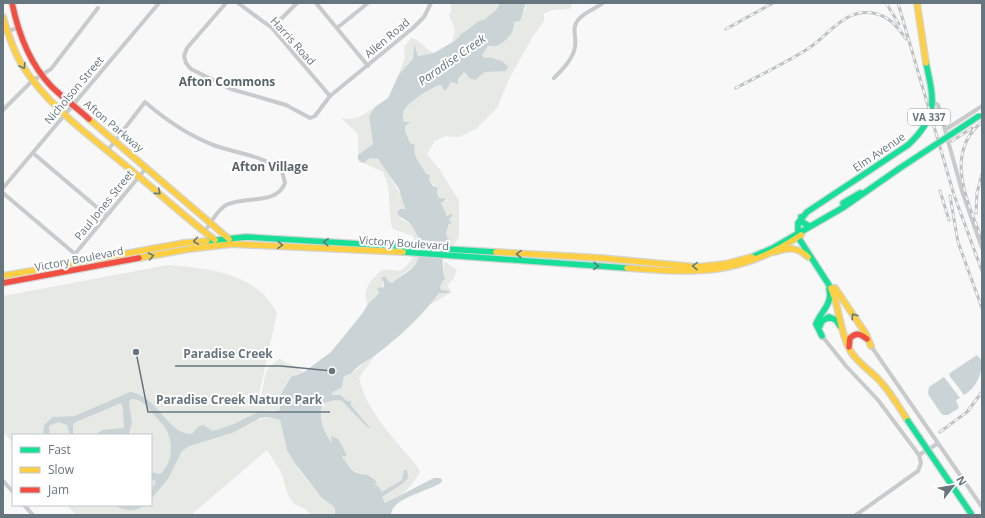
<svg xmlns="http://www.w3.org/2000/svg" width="985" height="518" font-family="'Open Sans',sans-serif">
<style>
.green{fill:#e7e9e5}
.water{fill:#cad3d5}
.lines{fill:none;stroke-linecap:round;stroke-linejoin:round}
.fast-casing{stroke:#d3d4d5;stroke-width:8}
.slow-casing{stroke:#d3d4d5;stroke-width:8}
.jam-casing{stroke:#d3d4d5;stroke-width:8}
.street{stroke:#c9cacb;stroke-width:4}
.fast{stroke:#16e098;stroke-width:5.5}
.slow{stroke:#ffcf43;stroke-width:5.5}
.jam{stroke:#f24e42;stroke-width:5.5}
.rail-casing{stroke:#bfc1c2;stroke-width:3}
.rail{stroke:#fff;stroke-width:1.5;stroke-dasharray:4.5;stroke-linecap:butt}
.fast-bridge-casing{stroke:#d3d4d5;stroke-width:8;stroke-linecap:butt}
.fast-bridge{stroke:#16e098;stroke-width:5.5}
.oneway{stroke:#627a7f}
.labels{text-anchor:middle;stroke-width:4;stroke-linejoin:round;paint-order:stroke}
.shield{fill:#fff;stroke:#949ea5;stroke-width:1}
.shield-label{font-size:10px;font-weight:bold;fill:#66757e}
.street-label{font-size:11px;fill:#66757e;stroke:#fff}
.water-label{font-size:12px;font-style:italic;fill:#627378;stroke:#fff}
.neighbourhood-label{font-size:12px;font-weight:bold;fill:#58636a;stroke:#fff}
.leader{fill:none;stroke:#66757e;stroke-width:1.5}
.callout-dot{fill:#66757e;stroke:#fff;stroke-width:1.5}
.callout-label{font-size:12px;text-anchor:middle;font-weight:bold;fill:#66757e;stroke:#fff;stroke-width:4;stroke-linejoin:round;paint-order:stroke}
</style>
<rect width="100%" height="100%" fill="#f8f8f8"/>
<!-- green -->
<path class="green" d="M451,3H500C494,18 473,22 462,33C460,35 458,38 456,40L452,42L455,29L449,15L451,11Z
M526,3H573L570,9L553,10L544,13V21L532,38L509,79L497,108L476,129L459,137L446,136L435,141L427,154L440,170L459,201V237L454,245L443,247L448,237L446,234L450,223L449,215L447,216L441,203L448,200V199L443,200L439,198C438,194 438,192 437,189C436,185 431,183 429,180C423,169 403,136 405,126L410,123L403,122C403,118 402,114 404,110C409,102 432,86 441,85L444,87L458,79L464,72L467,77L476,79L479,75L505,63L496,58H484L481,55L487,47L494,46L510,33L515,27L514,21L526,9Z
M411,38C421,39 425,50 434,53L418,56L414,45L413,59L399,74L405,57L404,47Z
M376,106L369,116L373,144L358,155V134L341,118C356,121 364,115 376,106Z
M370,158C383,157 388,173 393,182C398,192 403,194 404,207C405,210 402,215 401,219C410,223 422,234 420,245H414L415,241L413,236L393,229L391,224L388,185L383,172L364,163Z
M414,256L419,257L415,265L392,283L382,278C388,288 374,296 368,305C361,290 371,279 382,270C403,268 398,278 414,256Z
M444,261L457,270L454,278L447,286L452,292L430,305L439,293H449V291L441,290L439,286L443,280Z
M168,265C201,268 236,270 262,293C268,298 273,306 277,313L259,395L261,397L266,371L277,360L280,359L304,372L296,374L280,396V410L262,411L258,420L268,417L280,420L287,449L299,470L321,497L333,506L336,515H311L305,509L294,504L288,495L281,472L267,450L191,515H76L67,505H151V435H13V443L3,432V296Z
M378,351L359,378C367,413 395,439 417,466L420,472C412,486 401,498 385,503L382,497L402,484L405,473L402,480L382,493L374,484L375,483L372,476C358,474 348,470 343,456L345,457L347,455C343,445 332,444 330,441C322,433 318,412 324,403L336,400L342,401L370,428L351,405V401H347L340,395H332L333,392L343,383L344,376L356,370Z"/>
<!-- water -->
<path class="water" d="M500,3H526L520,21L514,22C516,31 505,43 496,46C492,47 490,45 487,47L482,55L484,58C492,57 503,59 508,67L506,71L485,72L475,80L469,78L464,72L458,79V84L451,82L445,91L441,85C432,86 409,102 404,110C402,114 403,118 404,122H411L405,126V131L410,143L415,145C411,155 422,165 426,174L430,175L429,180L433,186L438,188L437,192L439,198L447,199L450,197L441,203L447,216L453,213L449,220L452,223L449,224L446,234L449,240L444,243C442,250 442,274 445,278L440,286L441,290L449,291V293H439C420,319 387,349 360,365L350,374L344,376L342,387L333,392L332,395H340L347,401H351V405L370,428H368L342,401L336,400L324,403C317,414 323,433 332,443L331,436L338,439L347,455L345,457L343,456V458C346,461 348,466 351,469C361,478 369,470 377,483L374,484L379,487L382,492L402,480L404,470H407L408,478L402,484L382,497L385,503L434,478H441L442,482C430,491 391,498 391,515L335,514V510L333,506L321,497L294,462L287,450L280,420L268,417L260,418L232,433L189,446L182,451L168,479L151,499V491L156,482L151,478V472L160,474C172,464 174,445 167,431C164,425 158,419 153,414C148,407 141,398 131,399L129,402L132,423L129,433L125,435H94L103,430L124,428L123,409L121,403L76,422L73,424V435H70L67,425L58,422L49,426L50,435H43L44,425L53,417L75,416L130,392C159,396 167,435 192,434L198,427L203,425L213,431L234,424L260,411L271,412L280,410V396L291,377L304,372L331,352L362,314L368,304L379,293L377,288L384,287V282L381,278L385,276L389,282L392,283C397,278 411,271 415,265C423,252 421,237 411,225C407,219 401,219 397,213L400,209H405L399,189L378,159L370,158L364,163L360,162L358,159V155L373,144L369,116L376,106L388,98L399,74L413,59L414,44L418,56L434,53L456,40L461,34L479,21L485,19L496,10Z
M977,355L982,361C982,375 976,388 964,395L949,375L950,373Z
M944,377L960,398L956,400L959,408L948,415H943L940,412L928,394L929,387Z
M115,505H145C136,512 124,512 115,505Z"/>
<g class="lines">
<!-- fast casing -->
<g class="fast-casing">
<path id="fast" d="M843,203L860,193
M801,217L802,222L809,226
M207,241L246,237L496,252
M403,252L627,268
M752,257L773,248L844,207L900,168
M829,285L798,237V223L807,212L908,145C939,116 934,100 926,63
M820,326L822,321L829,317L836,320L840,326
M822,336L816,324C821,311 833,304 829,289"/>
</g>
<!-- slow casing -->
<g class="slow-casing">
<path id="slow" d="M917,3L926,63
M3,17C8,34 13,50 22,65C49,108 93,138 131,170C159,193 186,218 215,240
M89,119L229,239
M496,252L601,258L697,267L725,264L752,257
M775,252C788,247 798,247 808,257
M139,258L189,249L232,244L403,252
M627,268C697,273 741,276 801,235
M3,276L184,243L207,241
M831,288C840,308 839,331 850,350C857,363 870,370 880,381C891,393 899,407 908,421
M835,288L866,334L871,346"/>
</g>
<!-- jam casing -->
<g class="jam-casing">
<path id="jam" d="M12,3C18,32 30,64 51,86C63,98 77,108 89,119
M3,283L139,258
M849,347L850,338C857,332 860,334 867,339"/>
</g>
<!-- street -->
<path class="street" d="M226,3L187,48L184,56L186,63L191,69L231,89L286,105L310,118L315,116L330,96L413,28L424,17L431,3
M238,3L272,28L330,96
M316,3L368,66
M272,28L297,3
M337,28L368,3
M3,32L18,28
M554,78C562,70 573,59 575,47C577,38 571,28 578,20C584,12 595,9 603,3
M933,102L938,105L945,130
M982,106L945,130L962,191L982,248
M3,110L32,81L51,69L98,8
M108,150L145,102C167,121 189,136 216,146C239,154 262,155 282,171L285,183C276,206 245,195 226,205C216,211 212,222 205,231
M33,153L106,215
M3,188L159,3
M3,193L75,254L81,264
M75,254L147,167
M822,336L846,366L878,400L919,455
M871,346L982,507
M3,481L13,492
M24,505L33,515
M856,515L918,471L921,463L919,455L937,444"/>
<!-- fast -->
<use href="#fast" class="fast"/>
<!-- slow -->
<use href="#slow" class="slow"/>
<!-- jam -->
<use href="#jam" class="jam"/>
<!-- rail casing -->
<g class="rail-casing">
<path id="rail" d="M886,3L899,24
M898,3L954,195L982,271
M726,29L773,3
M736,88C760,75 786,63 809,48C830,34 845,8 873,13C889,16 897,26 906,39
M982,122C943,153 968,202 982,240
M952,141L972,128
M940,191L949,220
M950,196L958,242L982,308
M976,213L977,193L982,174
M940,432L967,412L982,392"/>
</g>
<!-- rail -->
<use href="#rail" class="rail"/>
<!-- fast-bridge casing -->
<g class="fast-bridge-casing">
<path id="fast-bridge" d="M900,168L979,116
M908,421L972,515"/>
</g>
<!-- fast-bridge -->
<use href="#fast-bridge" class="fast-bridge"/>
</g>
<!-- one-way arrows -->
<defs><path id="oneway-chevron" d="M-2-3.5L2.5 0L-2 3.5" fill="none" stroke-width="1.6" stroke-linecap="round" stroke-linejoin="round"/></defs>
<g class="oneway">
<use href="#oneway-chevron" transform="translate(23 66) rotate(59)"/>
<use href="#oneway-chevron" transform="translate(158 192) rotate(40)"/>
<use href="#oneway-chevron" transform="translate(196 241) rotate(172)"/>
<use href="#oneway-chevron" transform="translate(326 242) rotate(-176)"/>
<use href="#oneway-chevron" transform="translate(280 245) rotate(3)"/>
<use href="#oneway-chevron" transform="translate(519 254) rotate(-177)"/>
<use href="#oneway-chevron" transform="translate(151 256) rotate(-11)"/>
<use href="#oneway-chevron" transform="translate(596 266) rotate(4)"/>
<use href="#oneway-chevron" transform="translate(695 266) rotate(-179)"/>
<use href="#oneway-chevron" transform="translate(854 316) rotate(-124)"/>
</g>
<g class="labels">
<!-- shield labels -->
<rect class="shield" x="908" y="109" width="42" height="16" rx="3"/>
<g class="shield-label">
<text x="929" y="121">VA 337</text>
</g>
<!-- street labels -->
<g class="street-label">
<text transform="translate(387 38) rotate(-40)" y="4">Allen Road</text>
<text transform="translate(293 41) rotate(48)" y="4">Harris Road</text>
<text transform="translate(74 90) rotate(-50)" y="4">Nicholson Street</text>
<text transform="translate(114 126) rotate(40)" y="4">Afton Parkway</text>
<text transform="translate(879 152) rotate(-34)" y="4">Elm Avenue</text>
<text transform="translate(104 205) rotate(-51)" y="4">Paul Jones Street</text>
<text transform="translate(404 243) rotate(4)" y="4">Victory Boulevard</text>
<text transform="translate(79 259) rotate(-11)" y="4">Victory Boulevard</text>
</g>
<!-- water labels -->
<g class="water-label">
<text transform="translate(452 60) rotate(-35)" y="4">Paradise Creek</text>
</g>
<!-- neighbourhood labels -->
<g class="neighbourhood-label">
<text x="227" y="86">Afton Commons</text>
<text x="270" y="171">Afton Village</text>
</g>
</g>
<!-- callouts -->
<path class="leader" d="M332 371L281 366H175M136 352L148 412H330"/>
<g class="callout-dot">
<circle cx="332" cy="371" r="4"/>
<circle cx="136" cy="352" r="4"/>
</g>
<g class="callout-label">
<text x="228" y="358">Paradise Creek</text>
<text x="239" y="404">Paradise Creek Nature Park</text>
</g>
<!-- border -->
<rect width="985" height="518" fill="none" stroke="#66757e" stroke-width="8"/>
<!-- legend -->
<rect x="12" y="434" width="140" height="72" fill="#ffffff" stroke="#c2c8cb"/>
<rect x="20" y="447" width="20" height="6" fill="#16e098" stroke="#c2c8cb"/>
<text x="48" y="454" font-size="12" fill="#66757e">Fast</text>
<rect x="20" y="467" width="20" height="6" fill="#ffcf43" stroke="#c2c8cb"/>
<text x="48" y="474" font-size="12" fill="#66757e">Slow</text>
<rect x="20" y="487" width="20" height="6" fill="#f24e42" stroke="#c2c8cb"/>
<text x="48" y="494" font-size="12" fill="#66757e">Jam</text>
<!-- north arrow -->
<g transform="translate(953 486) rotate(59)" stroke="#ffffff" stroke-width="3" paint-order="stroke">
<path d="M0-3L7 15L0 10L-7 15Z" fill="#66757e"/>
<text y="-6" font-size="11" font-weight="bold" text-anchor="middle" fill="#66757e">N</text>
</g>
</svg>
